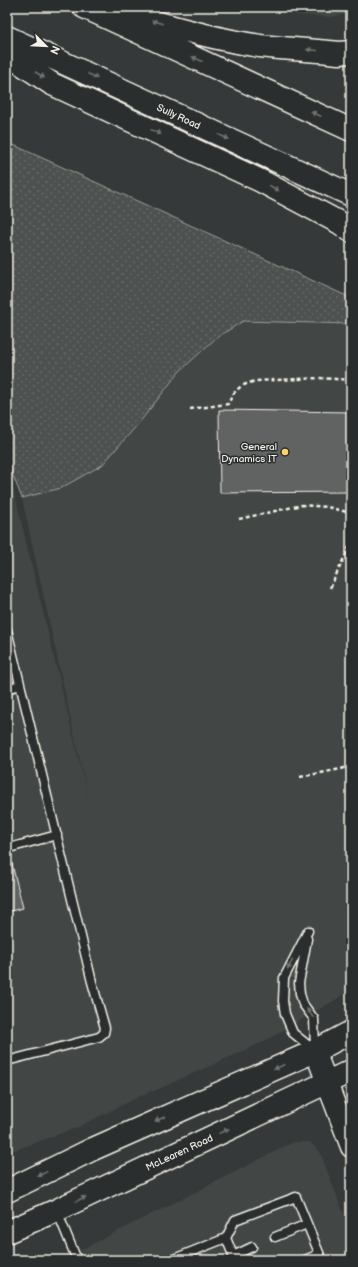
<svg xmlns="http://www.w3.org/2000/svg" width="358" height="1267" font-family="'Balsamiq Sans',sans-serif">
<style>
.built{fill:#434645}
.grass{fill:url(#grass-dots);stroke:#a1a19c}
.building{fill:#616362;stroke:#f4f1e8}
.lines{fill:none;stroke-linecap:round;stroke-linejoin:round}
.service-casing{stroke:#f4f1e8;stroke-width:11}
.tertiary-casing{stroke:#f4f1e8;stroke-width:23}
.secondary-casing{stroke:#f4f1e8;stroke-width:25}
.motorway-casing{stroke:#f4f1e8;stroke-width:25}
.path{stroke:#f4f1e8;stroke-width:2.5;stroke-dasharray:4 3;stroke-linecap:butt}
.service{stroke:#2a2d2e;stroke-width:8}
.tertiary{stroke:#2a2d2e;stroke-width:20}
.secondary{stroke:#2a2d2e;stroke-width:22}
.motorway{stroke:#2a2d2e;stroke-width:22}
.oneway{fill:#71726f}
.poi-dot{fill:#ffd166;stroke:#2a2d2e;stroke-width:1.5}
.labels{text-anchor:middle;stroke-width:3;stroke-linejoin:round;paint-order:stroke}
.street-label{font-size:10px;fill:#f4f1e8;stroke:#2a2d2e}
.poi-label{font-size:10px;fill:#f4f1e8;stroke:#2a2d2e;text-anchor:end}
</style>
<defs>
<pattern id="grass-dots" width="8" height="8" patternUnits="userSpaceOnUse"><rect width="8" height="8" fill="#4e514f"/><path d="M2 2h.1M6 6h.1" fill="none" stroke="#686a68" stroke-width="1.8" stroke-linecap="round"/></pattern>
</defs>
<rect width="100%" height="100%" fill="#363939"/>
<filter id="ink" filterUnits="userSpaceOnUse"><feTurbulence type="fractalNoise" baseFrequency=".025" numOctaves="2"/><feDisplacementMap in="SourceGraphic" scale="8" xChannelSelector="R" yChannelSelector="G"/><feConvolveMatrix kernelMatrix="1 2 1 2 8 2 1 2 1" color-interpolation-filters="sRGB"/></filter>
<g filter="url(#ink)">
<!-- built -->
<path class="built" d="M255,7H351V13L331,17L298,15Z
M243,321L351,324V989L345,994L265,1041L152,1092V1090L76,1128L7,1153V463L89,802L22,498L61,488L102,465L139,423L179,372L216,338Z
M294,1142H310L320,1152L351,1233V1260H61Z"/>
<!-- grass -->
<path class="grass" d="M7,142L351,298V324L243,321L216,338L179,372L139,423L102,465L61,488L22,498L7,461Z"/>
<!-- building -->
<path class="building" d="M219,410L351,412V492L220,493Z
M12,864L23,908L7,912V865Z"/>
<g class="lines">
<!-- service casing -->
<g class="service-casing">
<path id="service" d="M7,630L92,982L105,1028L104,1033L99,1037L7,1061
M7,689L20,685
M9,848L57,835
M308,931L284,978L283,1001L285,1014L293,1033L314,1050
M307,939L299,983L300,994L303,1004L314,1019L315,1048
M57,1211L77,1260
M275,1237L307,1224
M226,1238L235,1220L296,1197L322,1260
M233,1256L252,1247
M171,1260L226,1238L235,1260
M305,1260L319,1254"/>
</g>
<!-- tertiary casing -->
<g class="tertiary-casing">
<path id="tertiary" d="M315,1051L351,1147"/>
</g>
<!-- secondary casing -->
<g class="secondary-casing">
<path id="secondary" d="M7,1191L93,1149L315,1051L351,1032
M7,1232L57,1210L351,1071"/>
</g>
<!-- motorway casing -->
<g class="motorway-casing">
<path id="motorway" d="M84,7L351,130
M121,12C167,26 213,39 260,46C286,49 313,50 339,53L351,52
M7,37L351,195
M7,54L52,84L261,181L340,223L351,231"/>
</g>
<!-- path -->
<path class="path" d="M190,409L228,404C235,389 239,386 255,381L320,378L351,380
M239,519L302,505L327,507L351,513
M330,588L351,543
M300,777L341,769L351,766"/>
<!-- service -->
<use href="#service" class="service"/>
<!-- tertiary -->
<use href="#tertiary" class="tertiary"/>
<!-- secondary -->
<use href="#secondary" class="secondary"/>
<!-- motorway -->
<use href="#motorway" class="motorway"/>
</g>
<!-- one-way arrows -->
<defs><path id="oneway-solid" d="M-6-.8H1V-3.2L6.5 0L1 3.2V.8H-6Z"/></defs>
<g class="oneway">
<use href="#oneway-solid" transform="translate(157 22) rotate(-164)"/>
<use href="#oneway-solid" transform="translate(312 50) rotate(-175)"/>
<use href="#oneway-solid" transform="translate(197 59) rotate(-155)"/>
<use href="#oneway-solid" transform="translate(40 75) rotate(33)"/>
<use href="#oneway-solid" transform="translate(93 76) rotate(25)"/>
<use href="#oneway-solid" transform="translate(316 114) rotate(-155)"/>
<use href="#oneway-solid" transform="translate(156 132) rotate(25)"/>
<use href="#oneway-solid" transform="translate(224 137) rotate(25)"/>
<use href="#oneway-solid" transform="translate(274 188) rotate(29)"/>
<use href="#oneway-solid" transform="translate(290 965) rotate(117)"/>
<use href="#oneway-solid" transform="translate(310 1013) rotate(-125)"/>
<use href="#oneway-solid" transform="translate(279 1067) rotate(156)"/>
<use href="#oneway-solid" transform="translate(160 1119) rotate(156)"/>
<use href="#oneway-solid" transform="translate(224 1131) rotate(-25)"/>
<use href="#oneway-solid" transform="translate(42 1174) rotate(154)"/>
<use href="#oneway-solid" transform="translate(81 1199) rotate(-25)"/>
</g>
</g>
<!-- markers -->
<circle class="poi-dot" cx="285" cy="452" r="4"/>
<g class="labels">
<!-- street labels -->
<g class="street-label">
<text transform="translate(179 116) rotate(25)" y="4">Sully Road</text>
<text transform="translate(179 1152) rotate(-25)" y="4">McLearen Road</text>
</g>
<!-- poi labels -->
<g class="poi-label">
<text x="277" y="450">General<tspan x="277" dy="12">Dynamics IT</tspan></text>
</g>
</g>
<!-- margin -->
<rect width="358" height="1267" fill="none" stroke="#2a2d2e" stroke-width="24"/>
<rect x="12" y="12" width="334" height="1243" fill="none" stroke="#f4f1e8" stroke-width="1.5" filter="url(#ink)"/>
<!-- north arrow -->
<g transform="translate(46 46) rotate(114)" stroke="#2a2d2e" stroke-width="3" paint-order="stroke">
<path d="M0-3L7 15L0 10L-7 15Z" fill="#f4f1e8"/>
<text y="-6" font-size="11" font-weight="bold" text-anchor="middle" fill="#f4f1e8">N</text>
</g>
</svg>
